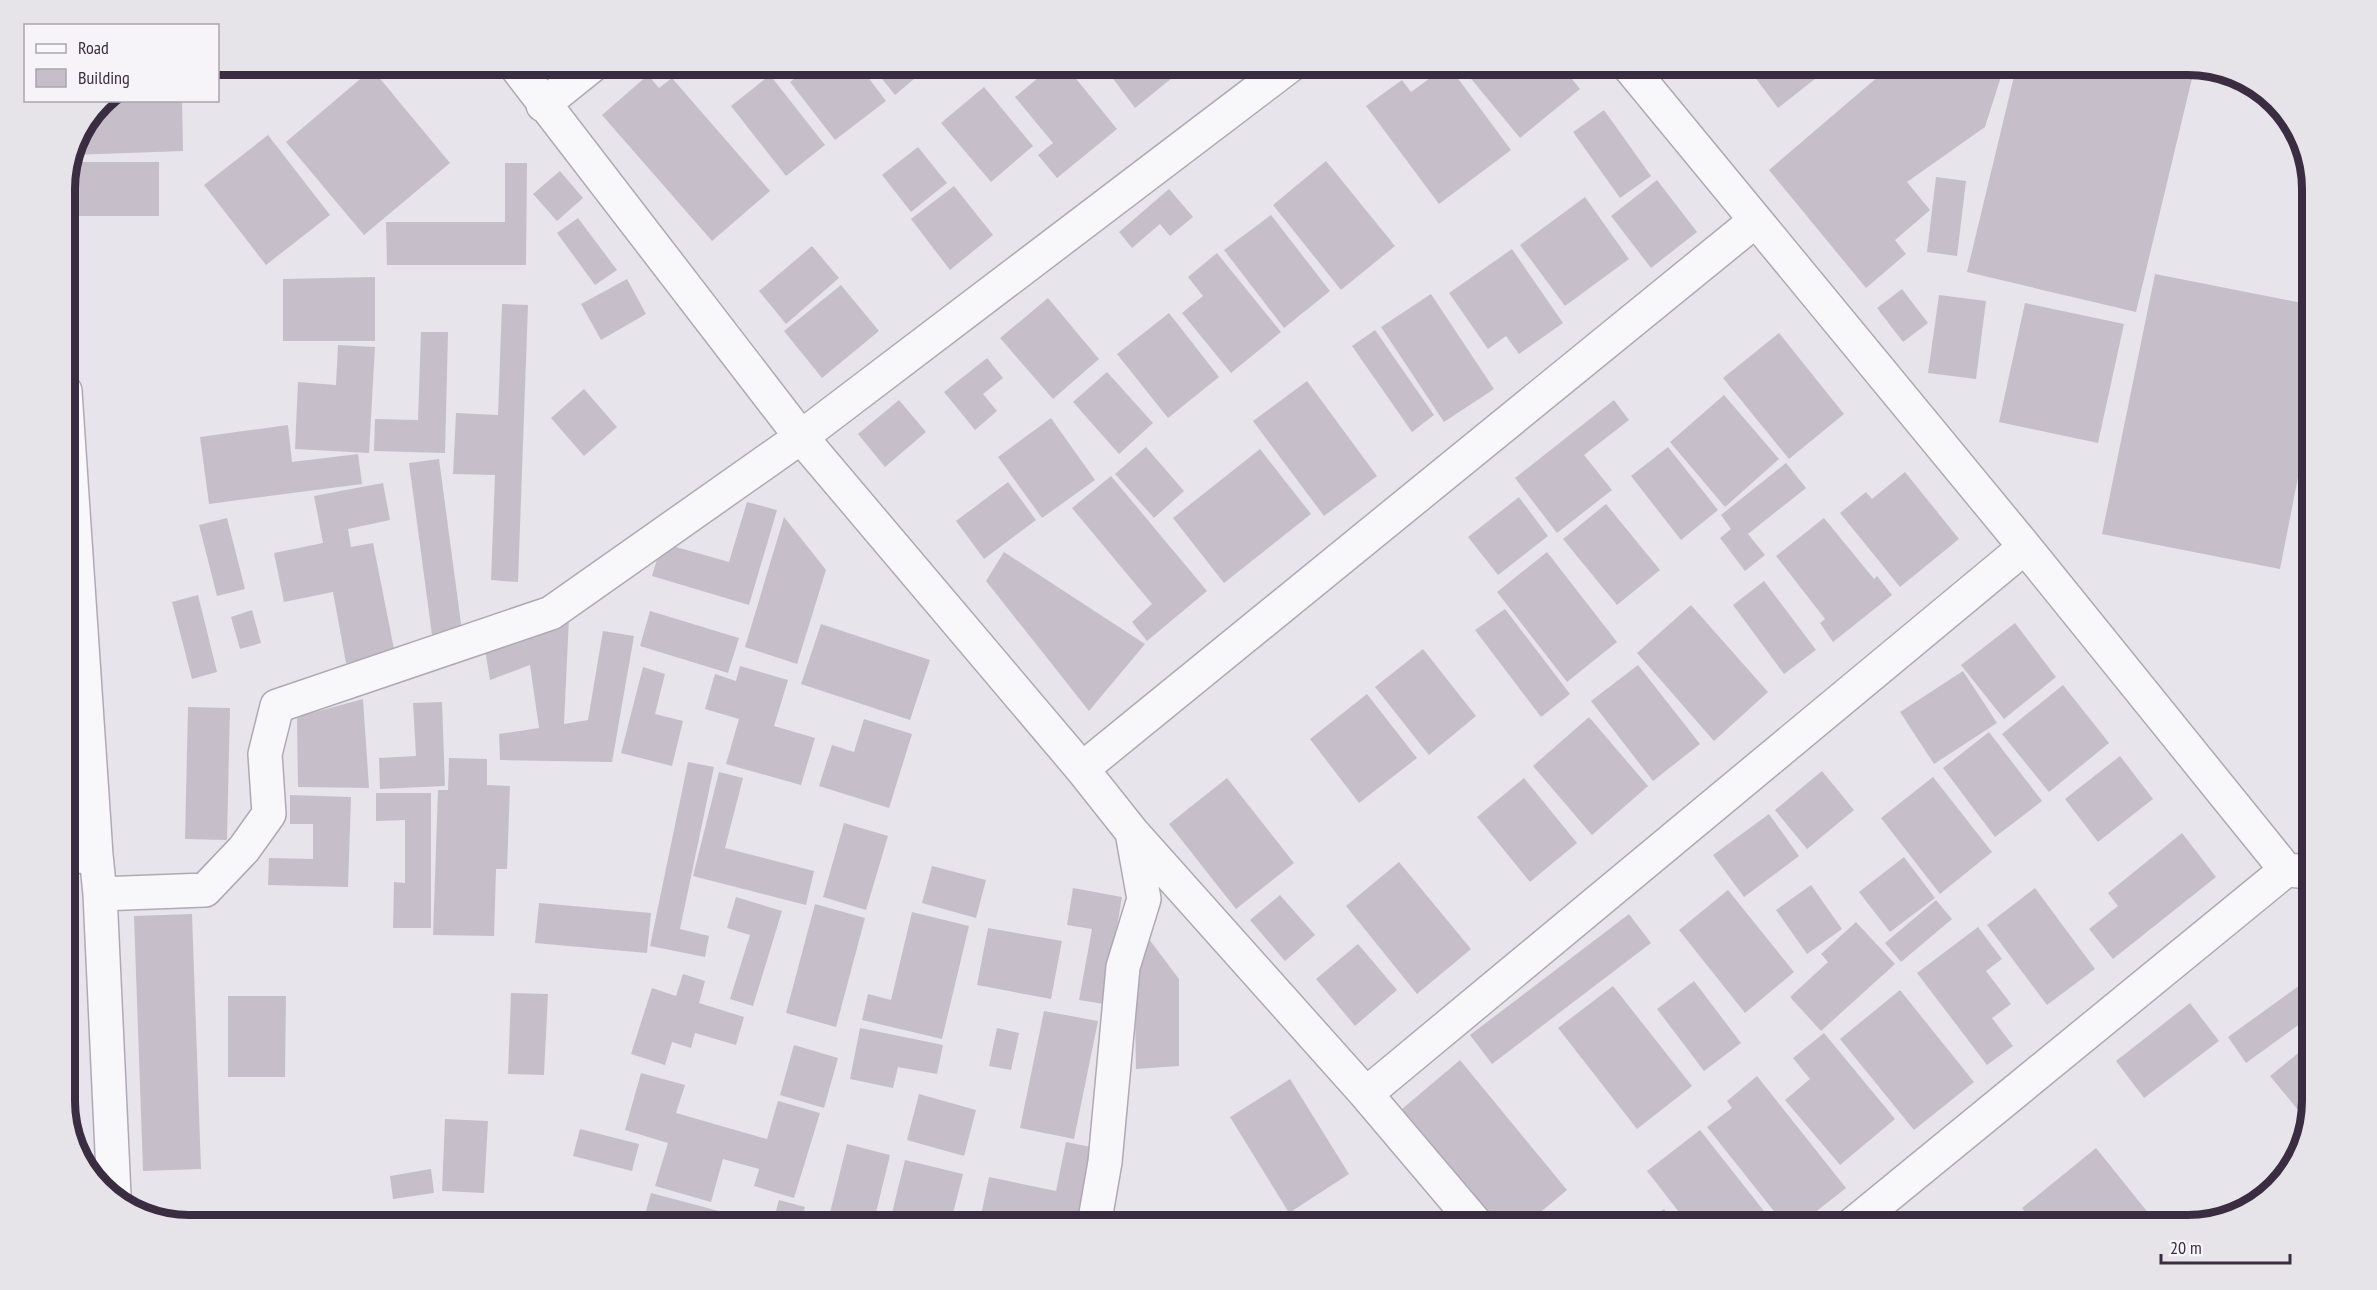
<svg xmlns="http://www.w3.org/2000/svg" width="2377" height="1290" font-family="'PT Sans Narrow',sans-serif">
<style>
.building{fill:#c6bfca}
.lines{fill:none;stroke-linecap:round;stroke-linejoin:round}
.minor-casing{stroke:#b0a9b5;stroke-width:36}
.minor{stroke:#f8f7f9;stroke-width:33}
.rim{fill:none;stroke:#3a2d42;stroke-width:8}
</style>
<rect width="100%" height="100%" fill="#e8e4eb"/>
<!-- building -->
<path class="building" d="M652,64H680L663,78Z
M812,64H858L886,101L835,140L790,82Z
M870,64H932L895,95Z
M1055,64H1064L1117,129L1057,178L1038,155L1053,143L1015,97Z
M1102,64H1170L1177,74L1135,108Z
M1481,64H1560L1580,89L1520,138L1468,75Z
M1745,64H1834L1778,108Z
M1893,64H2005L1985,127L1907,182L1930,210L1895,240L1906,254L1866,288L1769,170Z
M2017,64L2195,66L2136,312L1967,272Z
M1448,65L1511,150L1439,204L1366,106L1402,80L1411,92Z
M372,69L450,163L364,235L286,142Z
M648,75L659,88L672,78L770,191L712,241L602,115Z
M770,75L825,145L786,176L731,106Z
M984,87L1033,146L991,182L941,123Z
M102,100H182L183,151L71,155L74,141Z
M1604,110L1651,176L1620,198L1573,132Z
M268,135L330,215L266,265L204,185Z
M918,147L947,183L911,212L882,175Z
M1326,161L1395,246L1341,290L1273,205Z
M69,162H159V216H65V181Z
M505,163H527L526,265H387L386,222H505Z
M560,171L583,198L557,221L533,194Z
M1936,177L1966,181L1957,256L1927,252Z
M1657,180L1697,232L1651,268L1611,216Z
M954,186L993,235L950,270L911,219Z
M1169,189L1193,217L1170,236L1160,224L1132,248L1119,232Z
M1585,197L1629,259L1565,306L1520,245Z
M1271,215L1330,291L1284,328L1224,250Z
M578,218L617,270L595,285L557,233Z
M812,246L839,278L786,324L759,291Z
M1512,249L1563,323L1519,354L1506,336L1488,349L1449,293Z
M1217,253L1281,332L1231,373L1182,313L1203,296L1188,277Z
M2155,274L2312,305V406L2280,569L2102,534Z
M375,277V341H283V279Z
M627,279L646,314L601,340L581,304Z
M841,285L879,331L822,378L784,331Z
M1902,289L1928,323L1903,342L1877,308Z
M1431,294L1494,389L1444,422L1381,327Z
M1939,295L1986,301L1976,379L1928,373Z
M1048,298L1099,359L1053,399L1000,338Z
M2025,303L2124,324L2098,443L1999,422Z
M502,304L528,305L518,582L491,580L495,475L453,474L456,413L498,415Z
M1169,313L1219,377L1168,418L1117,354Z
M1375,330L1434,415L1412,432L1352,346Z
M421,332H448L445,453L374,451L375,419L418,420Z
M1779,333L1844,414L1789,459L1723,378Z
M338,345L375,347L369,453L295,449L298,382L336,385Z
M987,358L1003,378L983,394L997,411L975,430L944,392Z
M1107,372L1153,423L1119,454L1073,402Z
M1307,381L1377,476L1324,516L1253,421Z
M584,389L617,427L584,456L551,418Z
M1724,395L1779,459L1725,507L1670,442Z
M899,400L926,432L885,467L858,434Z
M1614,400L1629,420L1584,455L1612,490L1557,533L1515,478Z
M1051,418L1095,480L1042,518L998,457Z
M288,425L292,462L358,454L362,484L209,504L200,437Z
M1146,447L1184,491L1154,518L1115,474Z
M1668,447L1718,510L1681,540L1631,476Z
M1260,449L1311,514L1224,583L1173,518Z
M439,459L462,631L432,635L409,463Z
M1786,463L1806,488L1748,534L1765,555L1745,571L1720,538L1731,529L1721,515Z
M1905,472L1959,539L1900,587L1840,513L1866,492L1872,499Z
M1111,476L1207,591L1147,641L1132,622L1152,604L1072,508Z
M1008,482L1036,520L984,559L956,521Z
M383,483L390,520L348,529L351,547L373,543L395,654L346,663L333,592L284,602L274,553L323,543L314,496Z
M1519,497L1548,536L1498,575L1468,537Z
M747,502L777,510L749,605L652,576L662,543L729,562Z
M1606,504L1660,570L1617,605L1563,539Z
M784,517L826,570L797,664L745,647Z
M227,518L245,589L217,596L199,525Z
M1824,518L1874,579L1877,576L1892,595L1833,642L1820,623L1825,619L1776,556Z
M1004,552L1145,644L1089,711L986,581Z
M1547,552L1617,642L1567,682L1497,592Z
M1764,581L1816,650L1784,674L1733,605Z
M198,595L217,672L192,679L172,602Z
M1691,605L1768,692L1714,741L1637,653Z
M1505,609L1570,694L1541,717L1475,630Z
M252,610L261,643L240,649L231,617Z
M650,611L739,638L728,673L640,646Z
M569,617L564,724L588,720L603,631L634,636L612,762L500,760L499,734L539,728L530,665L490,680L485,649Z
M2015,623L2056,677L2004,719L1961,665Z
M821,624L930,660L910,720L801,684Z
M1423,649L1476,716L1429,755L1375,687Z
M1638,665L1700,744L1653,781L1591,701Z
M740,666L788,680L774,726L815,738L801,785L726,764L739,719L705,709L715,674L736,681Z
M643,667L665,674L655,714L683,721L672,766L621,753Z
M1963,671L1997,723L1934,764L1900,712Z
M2063,685L2109,743L2049,792L2002,734Z
M1367,694L1417,758L1359,803L1310,739Z
M363,699L369,788L298,787L297,717Z
M442,702L445,786L380,789L379,758L416,756L413,703Z
M188,707L230,708L227,840L185,839Z
M1589,717L1648,786L1592,835L1533,766Z
M864,719L912,734L889,808L819,786L832,745L854,752Z
M1989,732L2042,801L1995,837L1943,768Z
M2120,756L2153,799L2098,842L2065,799Z
M449,758L487,759V785L510,786L507,869H496L494,936L433,935L438,790H448Z
M688,762L714,767L680,929L709,936L705,957L650,946Z
M1822,771L1854,810L1807,849L1775,810Z
M719,772L743,778L725,848L814,871L806,905L693,876Z
M1933,777L1992,852L1940,894L1881,818Z
M1227,778L1294,863L1236,909L1169,824Z
M1524,778L1577,843L1530,882L1477,817Z
M376,793H431V928H393L394,882L405,883V820L376,821Z
M290,795L351,797L348,887L268,885L269,858L313,859V824H290Z
M1769,814L1799,856L1744,897L1713,855Z
M844,823L888,836L866,910L823,897Z
M2182,833L2216,877L2113,959L2089,929L2118,906L2108,893Z
M1904,857L1935,898L1890,932L1859,892Z
M1399,862L1471,949L1417,994L1346,906Z
M932,866L986,880L976,918L922,903Z
M1811,885L1842,929L1807,954L1776,910Z
M1073,888L1122,897L1104,1004L1079,1000L1092,929L1067,925Z
M2035,888L2095,969L2047,1005L1987,925Z
M1728,890L1794,972L1745,1013L1679,930Z
M1280,895L1315,935L1285,961L1250,920Z
M736,897L782,911L753,1006L730,999L750,935L727,928Z
M1936,900L1952,919L1901,962L1885,943Z
M539,903L651,913L647,953L535,943Z
M815,904L865,918L836,1027L786,1013Z
M912,912L969,926L942,1039L862,1020L868,994L891,1000Z
M192,914L201,1169L143,1171L134,916Z
M1629,914L1651,943L1492,1064L1470,1035Z
M1856,922L1895,964L1821,1031L1790,997L1828,962L1821,954Z
M1978,927L2002,959L1986,971L2011,1004L1992,1018L2013,1046L1987,1065L1917,973Z
M988,928L1062,941L1051,999L977,985Z
M2312,934V956L2303,941Z
M1149,939L1179,979V1066L1136,1069L1134,953Z
M1358,944L1397,990L1355,1026L1316,979Z
M683,974L705,981L699,1003L744,1017L736,1045L695,1033L691,1048L672,1042L665,1065L631,1054L652,988L676,996Z
M1694,981L1741,1043L1704,1071L1657,1009Z
M2303,983L2312,997V1015L2246,1063L2228,1037Z
M1613,986L1692,1086L1637,1129L1558,1028Z
M1900,990L1974,1082L1914,1130L1840,1039Z
M511,993L548,994L544,1075L508,1074Z
M228,996H286L285,1077H228Z
M2190,1003L2219,1041L2144,1098L2116,1061Z
M1044,1011L1098,1021L1074,1139L1020,1128Z
M860,1028L943,1045L937,1074L898,1067L893,1088L850,1079Z
M997,1028L1019,1033L1011,1070L989,1066Z
M1824,1033L1895,1119L1840,1165L1785,1100L1810,1079L1793,1058Z
M2312,1042V1101L2308,1122L2270,1076Z
M794,1045L838,1058L824,1108L780,1095Z
M65,1053L71,1096L65,1097Z
M1460,1060L1567,1190L1525,1225H1499L1402,1109Z
M641,1073L685,1085L676,1113L767,1139L778,1101L820,1113L794,1198L754,1186L759,1169L723,1159L711,1202L655,1186L668,1143L625,1130Z
M1757,1076L1846,1188L1799,1225H1785L1707,1127L1732,1108L1727,1101Z
M1290,1079L1349,1174L1289,1213L1230,1117Z
M919,1094L976,1110L964,1156L907,1140Z
M445,1119L488,1121L484,1193L442,1191Z
M580,1129L639,1144L632,1171L573,1156Z
M1700,1130L1775,1225H1689L1647,1171Z
M1066,1142L1096,1148L1080,1225H979L989,1177L1056,1191Z
M847,1144L890,1155L873,1225H827Z
M2096,1148L2158,1225H2035L2022,1208Z
M905,1160L963,1174L950,1225H889Z
M431,1169L434,1193L393,1199L390,1176Z
M651,1193L772,1225L779,1200L805,1207L800,1225H642Z
M1664,1209L1676,1225H1640Z"/>
<g class="lines">
<!-- minor casing -->
<g class="minor-casing">
<path id="minor" d="M514,64L801,437L1082,769L1132,832L1366,1094L1477,1225
M1627,64L2025,547L2286,870
M543,105L594,64
M65,391L96,855L100,894L114,1195
M1082,769L1755,221
M65,857L96,855
M100,894L205,890L244,849L269,814L265,754L277,706L551,613L801,437L1292,64
M1366,1094L2025,547
M1094,1225L1105,1162L1123,967L1144,899L1132,832
M1852,1225L2286,870L2312,872"/>
</g>
<!-- minor -->
<use href="#minor" class="minor"/>
</g>
<!-- crop -->
<path d="M0 0H2377V1290H0ZM189 75H2188A114 114 0 0 1 2302 189V1101A114 114 0 0 1 2188 1215H189A114 114 0 0 1 75 1101V189A114 114 0 0 1 189 75Z" fill="#e7e4e9" fill-rule="evenodd"/>
<path class="rim" d="M189 75H2188A114 114 0 0 1 2302 189V1101A114 114 0 0 1 2188 1215H189A114 114 0 0 1 75 1101V189A114 114 0 0 1 189 75Z"/>
<!-- legend -->
<rect x="24" y="24" width="195" height="78" fill="#f6f4f8" stroke="#aba4af" stroke-width="1.5"/>
<rect x="36" y="44" width="30" height="9" fill="#f8f7f9" stroke="#aba4af" stroke-width="1.5"/>
<text x="78" y="54" font-size="18" fill="#3a2d42">Road</text>
<rect x="36" y="69" width="30" height="18" fill="#c6bfca" stroke="#aba4af" stroke-width="1.5"/>
<text x="78" y="84" font-size="18" fill="#3a2d42">Building</text>
<!-- scale -->
<path d="M2161 1254v9h129v-9" fill="none" stroke="#3a2d42" stroke-width="3"/>
<text x="2170" y="1254" font-size="18" fill="#3a2d42" stroke="#f6f4f8" stroke-width="4.5" paint-order="stroke">20 m</text>
</svg>
